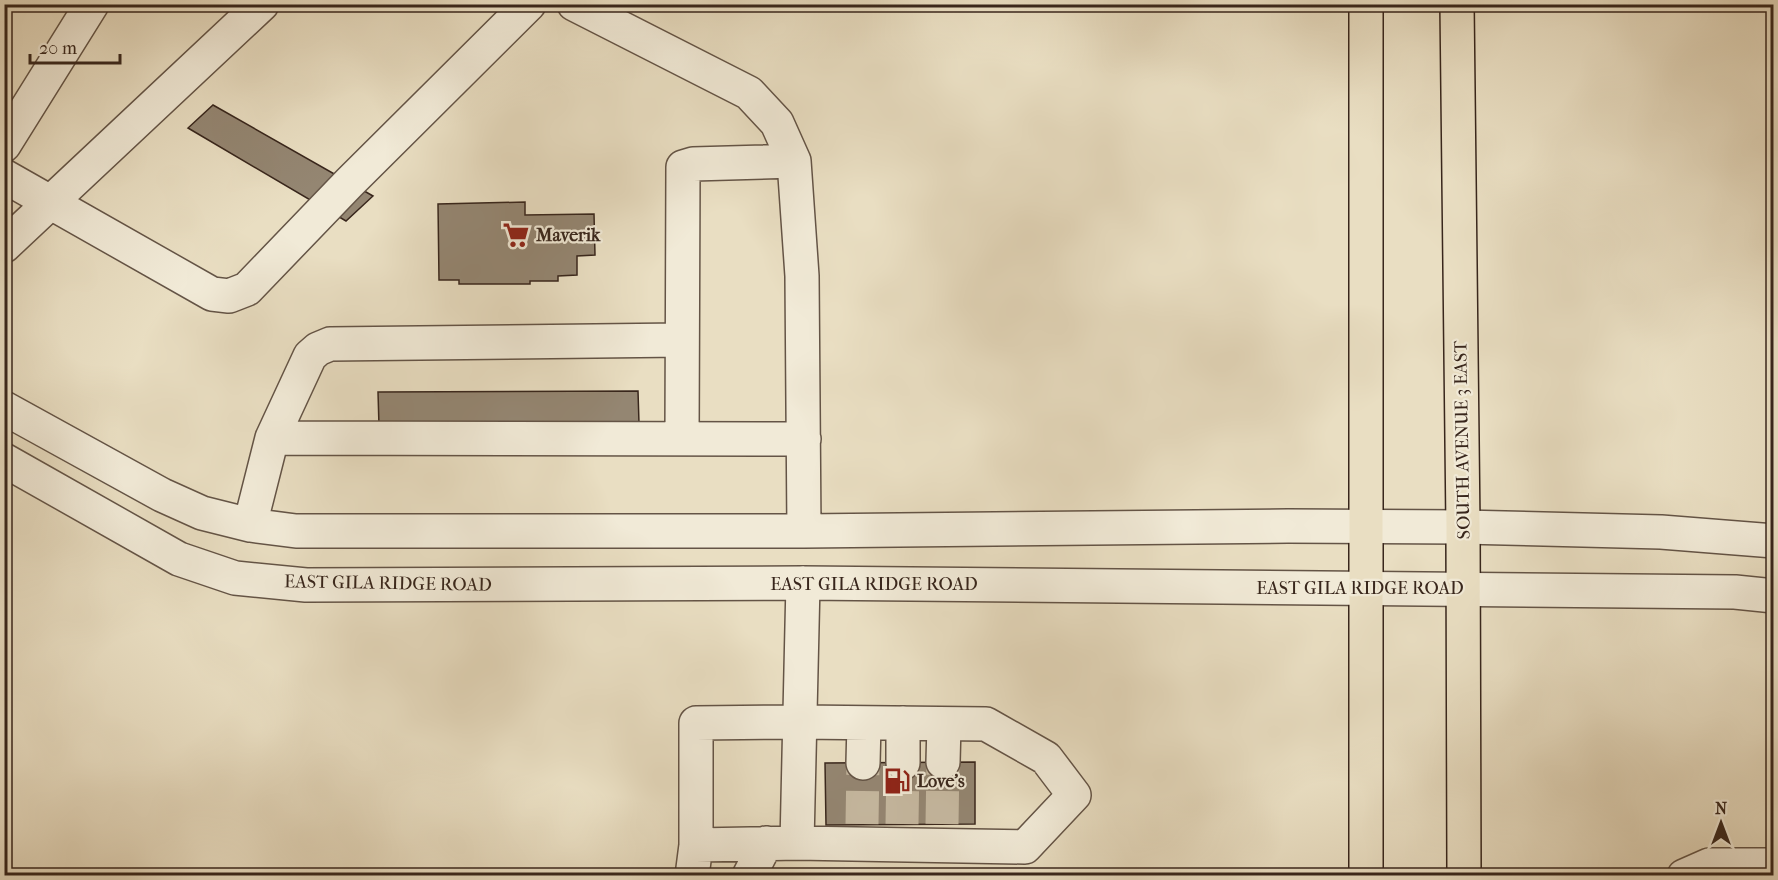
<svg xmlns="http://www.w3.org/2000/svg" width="1778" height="880" font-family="'IM FELL French Canon',serif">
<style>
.building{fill:#948672;stroke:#38261c;stroke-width:1.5}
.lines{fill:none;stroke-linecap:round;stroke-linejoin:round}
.minor-tunnel{stroke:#c6b9a1;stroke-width:33;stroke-dasharray:33 16;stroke-linecap:butt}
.minor-casing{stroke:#645446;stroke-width:36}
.major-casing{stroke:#38261c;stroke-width:36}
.minor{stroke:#f1ead7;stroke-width:33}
.major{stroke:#e9dec2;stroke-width:33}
.labels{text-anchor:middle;stroke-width:4.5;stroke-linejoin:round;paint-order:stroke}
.poi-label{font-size:18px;font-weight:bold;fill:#38261c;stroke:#f1ead7;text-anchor:start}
.street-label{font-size:18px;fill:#38261c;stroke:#f1ead7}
</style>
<rect width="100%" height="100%" fill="#e9dec2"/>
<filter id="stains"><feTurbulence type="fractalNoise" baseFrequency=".00333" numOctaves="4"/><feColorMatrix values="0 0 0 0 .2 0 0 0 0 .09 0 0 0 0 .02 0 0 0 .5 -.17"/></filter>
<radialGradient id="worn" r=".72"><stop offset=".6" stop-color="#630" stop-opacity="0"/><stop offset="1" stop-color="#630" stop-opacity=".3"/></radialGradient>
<!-- building -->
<path class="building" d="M213,105L373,196L346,221L188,128Z
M525,202V215L594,214L595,255L577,256V275L558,276V281H530V284H459V280H439L438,204Z
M638,391L639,423L379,426L378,392Z
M975,762V824L826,825L825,763Z"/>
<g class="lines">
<!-- minor-tunnel -->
<path class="minor-tunnel" d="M862,824L863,763
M902,824L903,763
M942,824L943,762"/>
<!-- minor casing -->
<g class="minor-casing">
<path id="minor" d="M574,4L749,93L777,123L794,161L802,276L804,531
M4,145L92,4
M4,176L212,294L229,296L247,289L349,183L529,4
M4,246L262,4
M4,408L162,495L202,513L250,525L296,531H804L1288,526L1463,527L1661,532L1774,541
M272,438L310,356L318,349L330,344L682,340
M682,439L683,167L693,164L794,161
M4,460L179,559L235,578L306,585L803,583L1735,592L1774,596
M250,525L272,438L804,439
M799,722L986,724L1046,758L1074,795L1025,847L797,843L696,845V723Z
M903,723V763
M943,762L944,724
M863,763L864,723
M797,843L803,583
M692,876L696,845
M749,876L766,843
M1684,876L1709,865H1774"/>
</g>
<!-- major casing -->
<g class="major-casing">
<path id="major" d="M1366,4V876
M1457,4L1463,527L1464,876"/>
</g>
<!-- minor -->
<use href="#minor" class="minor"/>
<!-- major -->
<use href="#major" class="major"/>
</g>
<!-- icons -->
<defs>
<g id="supermarket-bare" transform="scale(2.07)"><path d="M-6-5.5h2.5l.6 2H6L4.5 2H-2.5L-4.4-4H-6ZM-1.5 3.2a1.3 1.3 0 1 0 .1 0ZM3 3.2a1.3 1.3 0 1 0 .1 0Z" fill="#8f2418" stroke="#f1ead7" stroke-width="2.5" paint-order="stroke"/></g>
<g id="fuel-bare" transform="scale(2.07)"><path d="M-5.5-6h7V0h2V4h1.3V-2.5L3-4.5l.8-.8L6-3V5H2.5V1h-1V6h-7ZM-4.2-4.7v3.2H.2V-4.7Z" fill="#8f2418" stroke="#f1ead7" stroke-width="2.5" paint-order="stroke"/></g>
</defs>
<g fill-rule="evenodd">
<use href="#supermarket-bare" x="516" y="235"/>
<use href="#fuel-bare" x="897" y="781"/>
</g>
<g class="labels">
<!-- poi labels -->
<g class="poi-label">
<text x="536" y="241">Maverik</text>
<text x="917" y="787">Love's</text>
</g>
<!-- street labels -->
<g class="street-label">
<text transform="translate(1462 440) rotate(-91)" y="6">SOUTH AVENUE 3 EAST</text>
<text transform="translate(388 583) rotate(1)" y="6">EAST GILA RIDGE ROAD</text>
<text x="874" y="590">EAST GILA RIDGE ROAD</text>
<text x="1360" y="594">EAST GILA RIDGE ROAD</text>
</g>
</g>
<!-- margin -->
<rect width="1778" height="880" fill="none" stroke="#e9dec2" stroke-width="24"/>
<rect x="6" y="6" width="1766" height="868" fill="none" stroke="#38261c" stroke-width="3"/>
<rect x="12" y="12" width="1754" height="856" fill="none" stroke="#38261c" stroke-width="1.5"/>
<!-- north arrow -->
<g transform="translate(1721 823)" stroke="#f1ead7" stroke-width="4.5" paint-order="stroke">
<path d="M0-4.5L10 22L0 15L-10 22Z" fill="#38261c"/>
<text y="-9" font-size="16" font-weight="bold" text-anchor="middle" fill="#38261c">N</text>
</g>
<!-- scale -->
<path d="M30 54v9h90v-9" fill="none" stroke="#38261c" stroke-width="3"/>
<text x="39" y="54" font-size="18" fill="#38261c" stroke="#f1ead7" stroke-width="4.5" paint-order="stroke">20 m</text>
<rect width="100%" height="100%" filter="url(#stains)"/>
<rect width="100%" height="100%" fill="url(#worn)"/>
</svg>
